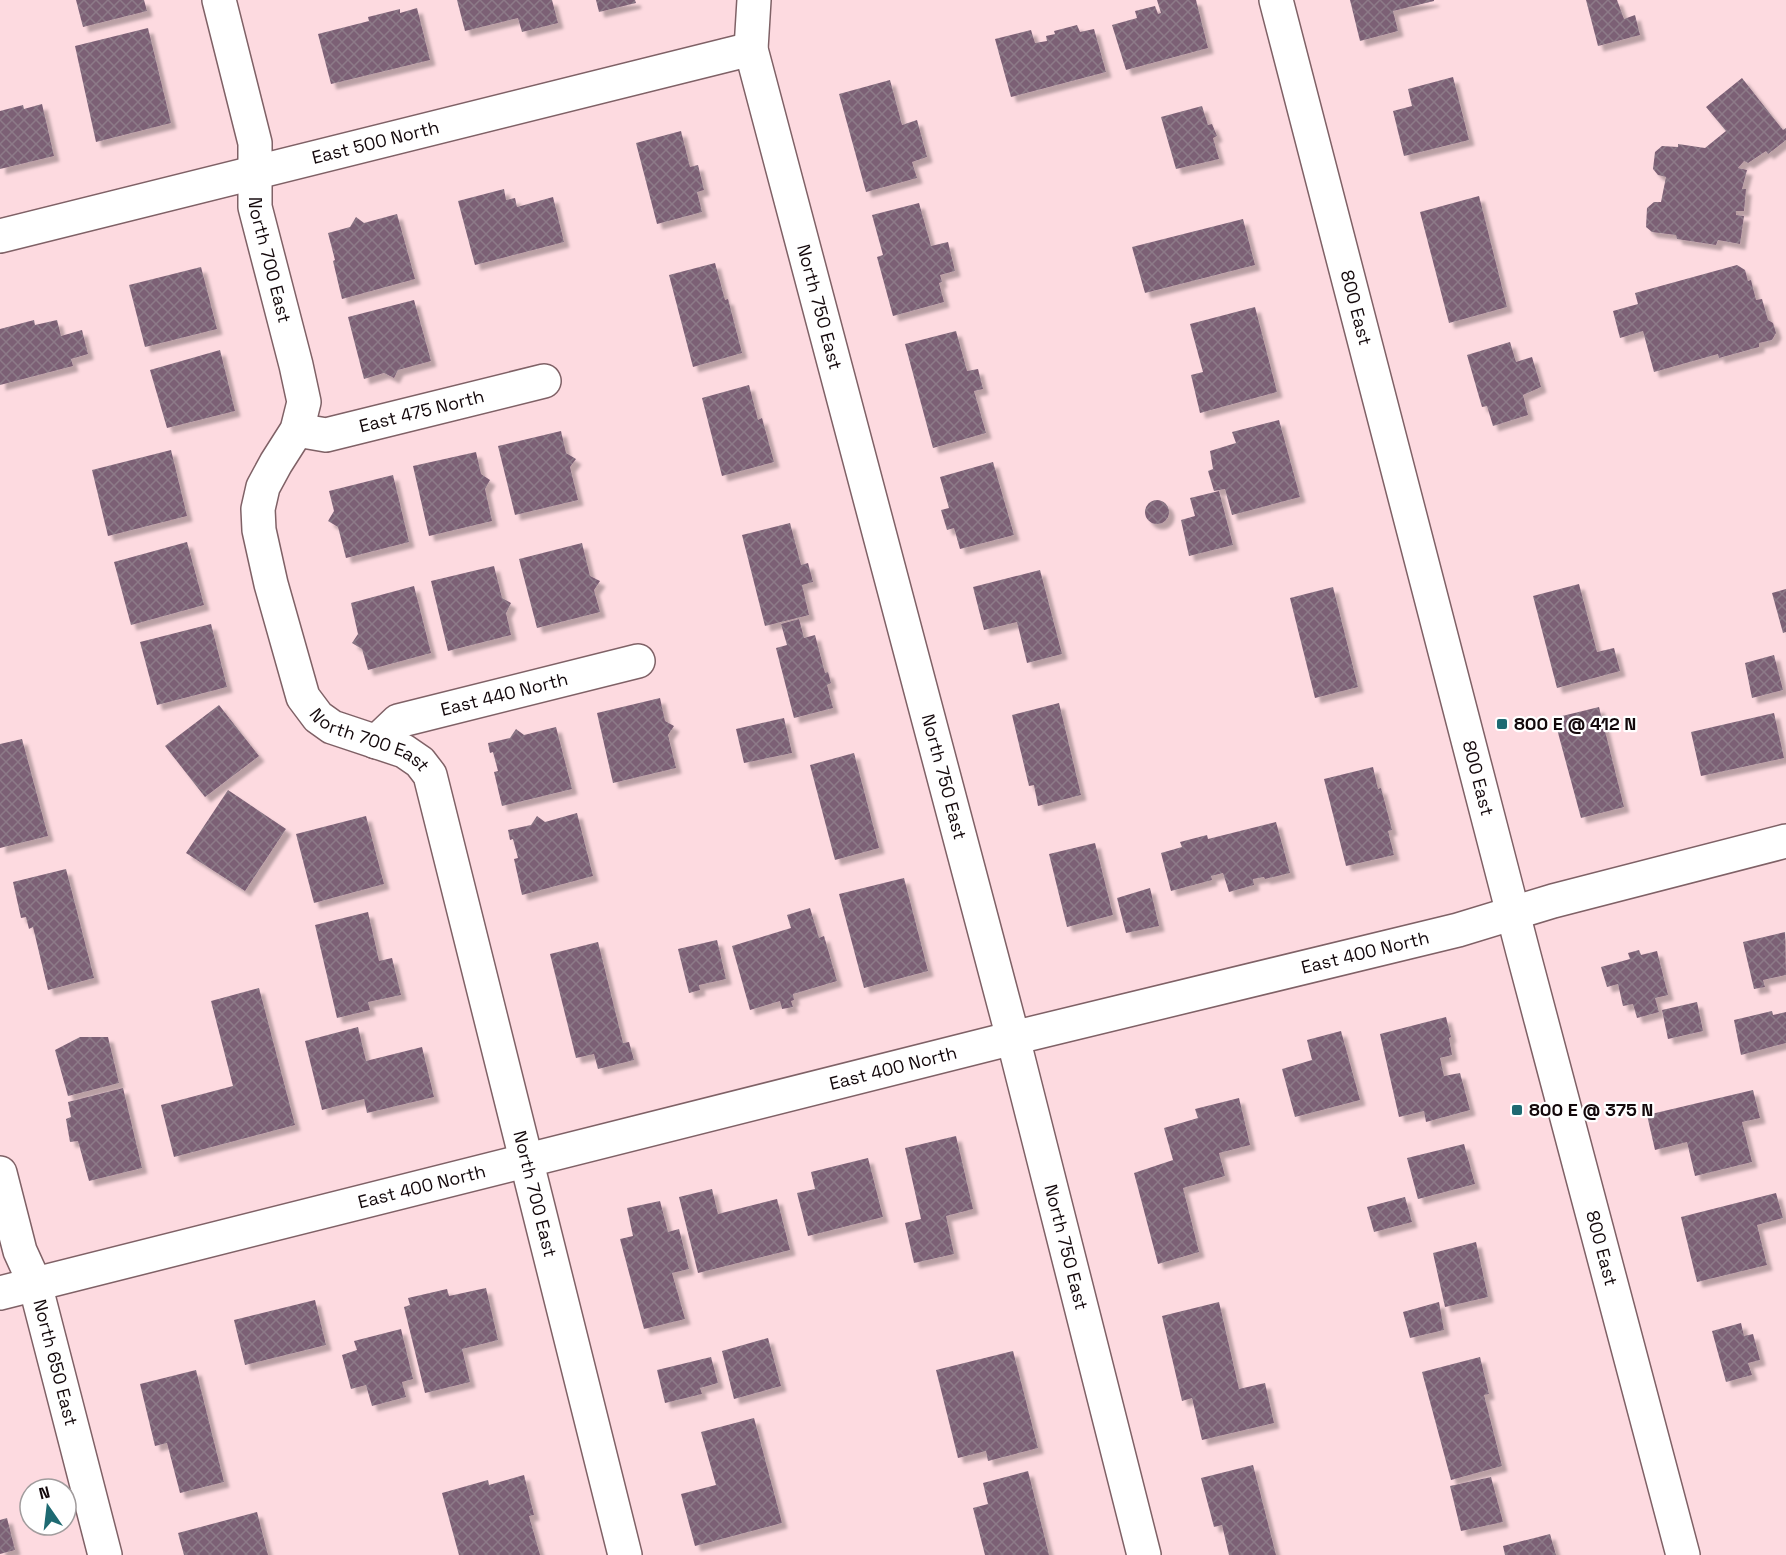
<svg xmlns="http://www.w3.org/2000/svg" width="1786" height="1555" font-family="'Space Grotesk',sans-serif">
<style>
.building{fill:url(#building-cross-hatch);filter:url(#shadow)}
.lines{fill:none;stroke-linecap:round;stroke-linejoin:round}
.street-casing{stroke:#7f6166;stroke-width:36}
.secondary-casing{stroke:#7f6166;stroke-width:36}
.street{stroke:#fff;stroke-width:33}
.secondary{stroke:#fff;stroke-width:33}
.poi-dot{fill:#1e6a72;stroke:#fff;stroke-width:2}
.labels{text-anchor:middle;stroke-width:4.5;stroke-linejoin:round;paint-order:stroke}
.street-label{font-size:18px;fill:#13080b;stroke:#fff}
.poi-label{font-size:18px;font-weight:bold;fill:#13080b;stroke:#fff;text-anchor:start}
</style>
<defs>
<pattern id="building-cross-hatch" width="8" height="8" patternUnits="userSpaceOnUse" patternTransform="scale(1.5)"><rect width="8" height="8" fill="#7b6075"/><path d="M0 0l8 8M0 8l8-8" fill="none" stroke="#8d7a88"/></pattern>
<filter id="shadow"><feDropShadow dx="5.5" dy="5.5" stdDeviation="1.5" flood-color="#0004"/></filter>
</defs>
<rect width="100%" height="100%" fill="#fddae0"/>
<!-- building -->
<path class="building" d="M76,0H144L147,11L83,27Z
M457,0H552L558,23L522,32L518,18L465,31Z
M596,0H635L636,3L599,12Z
M1157,0H1196L1208,48L1126,70L1112,25L1137,18L1135,11L1155,6L1158,14L1161,13Z
M1350,0H1434V1L1393,11L1398,31L1360,41Z
M1586,0H1617L1624,19L1635,15L1640,35L1598,46Z
M417,8L430,60L331,84L318,34L369,21L368,17L400,9V13Z
M1077,25L1080,32L1094,29L1106,72L1011,97L995,39L1031,30L1035,43L1047,41L1046,36L1055,34L1054,31Z
M148,28L171,123L96,142L75,46Z
M1453,77L1469,140L1404,156L1393,111L1412,106L1408,89Z
M1742,78L1783,130L1786,128V140L1768,154L1766,151L1748,163L1744,161L1738,168L1747,170L1742,189H1746L1744,211H1736V215L1744,216L1740,244L1718,240L1716,245L1677,239L1676,235L1652,232L1646,227L1647,208L1654,202H1661L1666,177L1658,175L1653,169L1655,152L1662,146L1678,147V144L1705,148L1726,131L1706,107Z
M890,80L902,125L917,120L927,157L912,162L917,178L866,192L839,94Z
M42,104L54,156L0,169V111L23,105L24,109Z
M1202,106L1208,125L1212,124L1217,136L1213,138L1219,159L1176,169L1161,117Z
M681,131L690,167L698,165L704,190L697,192L702,212L657,224L636,143Z
M504,189L506,200L515,198L517,207L553,197L564,242L475,265L458,201Z
M1479,196L1507,307L1449,323L1420,212Z
M919,203L931,246L948,242L955,271L940,275L942,282L939,283L944,302L893,316L877,257L883,255L872,215Z
M397,214L415,279L342,299L333,261L335,260L328,233L350,227L356,217L364,223Z
M1243,219L1255,265L1145,293L1132,247Z
M715,263L725,300L728,299L742,353L693,367L669,275Z
M1737,265L1745,270L1748,281L1751,280L1756,300L1762,299L1768,320L1773,323L1776,333L1772,340L1759,343V347L1719,358L1718,354L1654,372L1643,331L1620,338L1613,311L1638,304L1635,293Z
M201,267L217,329L145,347L129,285Z
M414,300L431,361L398,370L394,378L384,373L364,379L348,317Z
M1255,307L1277,392L1200,413L1191,375L1203,372L1190,324Z
M34,320L35,325L57,320L61,336L82,330L88,354L71,359L73,366L0,385V329Z
M956,331L967,371L978,369L983,389L974,391L986,433L933,448L905,344Z
M1510,342L1516,362L1532,357L1541,387L1523,395L1528,415L1493,426L1487,406L1482,407L1467,355Z
M220,350L235,411L167,428L150,370Z
M749,385L758,420L762,418L774,462L722,476L702,398Z
M1279,420L1300,497L1232,515L1225,489L1214,491L1208,471L1213,469L1210,451L1236,443L1232,432Z
M561,431L566,453L576,459L570,467L578,500L515,515L498,446Z
M171,450L187,516L108,536L92,470Z
M476,452L481,474L490,480L485,489L492,521L429,536L413,466Z
M993,462L1014,535L960,549L954,528L947,530L941,510L949,508L940,477Z
M393,475L409,542L346,558L338,527L328,521L334,511L329,491Z
M1219,491L1233,545L1189,556L1181,520L1195,516L1190,498Z
M1145 512a12 12 0 1 1 24 0a12 12 0 1 1-24 0Z
M790,523L801,565L808,563L813,582L802,585L809,615L765,626L742,535Z
M187,542L204,605L131,625L114,562Z
M582,543L590,576L600,581L594,590L600,612L537,628L519,559Z
M494,566L502,598L511,603L506,613L511,635L448,651L431,581Z
M1040,570L1062,654L1027,663L1017,622L984,630L973,587Z
M1579,584L1597,652L1614,648L1620,671L1557,688L1533,596Z
M414,586L431,653L368,670L362,649L352,643L358,634L351,603Z
M1333,587L1358,687L1315,698L1290,598Z
M1786,589V632L1783,633L1772,593Z
M799,619L804,638L815,635L825,673L828,672L831,683L827,685L833,708L794,718L776,648L787,645L781,624Z
M211,624L227,687L157,705L140,642Z
M1774,655L1783,690L1752,698L1745,663Z
M660,698L665,721L674,726L668,735L676,768L613,783L597,713Z
M1059,703L1081,795L1038,806L1034,785L1029,786L1012,715Z
M219,705L259,756L205,797L165,746Z
M1599,707L1624,807L1581,818L1554,718Z
M1774,713L1784,758L1701,776L1691,732Z
M784,718L792,753L744,763L736,729Z
M556,727L572,789L502,806L494,772L498,771L493,752L490,753L488,743L510,738L516,729L524,735Z
M22,739L48,836L0,848V744Z
M854,753L879,848L835,860L810,765Z
M1373,767L1378,789L1381,788L1392,830L1388,831L1394,855L1346,866L1324,779Z
M228,790L286,829L245,891L186,853Z
M577,813L593,876L522,895L514,859L518,858L513,839L510,840L508,830L531,825L537,816L545,822Z
M366,816L384,884L314,903L296,834Z
M1276,822L1290,873L1265,879L1264,877L1253,879L1254,885L1229,892L1223,873L1211,876L1212,880L1171,891L1161,853L1182,847L1180,842L1207,835L1208,839Z
M1095,843L1113,915L1067,927L1049,854Z
M66,869L94,978L48,990L33,927L29,929L26,917L21,918L13,882Z
M904,878L928,971L864,988L839,894Z
M1150,888L1159,926L1126,933L1117,898Z
M810,908L819,938L824,936L837,981L793,994L794,1000L791,1001L793,1007L782,1009L780,1001L750,1010L732,946L791,928L787,915Z
M368,912L379,961L392,958L401,995L368,1002L370,1010L337,1018L315,925Z
M1785,932L1786,975L1763,980L1765,987L1754,989L1743,942Z
M717,940L726,979L699,985L700,990L689,993L678,949Z
M598,942L623,1043L629,1042L634,1060L598,1069L594,1054L576,1058L550,954Z
M1639,950L1641,955L1657,951L1668,995L1655,998L1659,1012L1637,1018L1633,1004L1623,1006L1618,984L1607,987L1601,967L1630,959L1628,953Z
M259,988L295,1125L174,1157L161,1105L233,1086L211,1001Z
M1697,1002L1703,1031L1668,1039L1662,1010Z
M1772,1011L1773,1015L1786,1012V1043L1741,1055L1734,1020Z
M1446,1017L1451,1037L1449,1038L1452,1055L1440,1058L1444,1076L1460,1073L1470,1110L1426,1122L1424,1111L1399,1117L1380,1034Z
M358,1027L366,1061L422,1047L434,1097L367,1113L364,1099L322,1110L305,1041Z
M1341,1031L1360,1100L1295,1117L1282,1069L1312,1060L1307,1040Z
M80,1037H108L119,1083L68,1096L55,1050Z
M123,1088L142,1168L89,1181L78,1141L70,1142L66,1119L71,1117L68,1102Z
M1753,1090L1760,1118L1742,1122L1752,1162L1695,1176L1687,1142L1655,1150L1647,1115Z
M1239,1098L1250,1145L1219,1153L1225,1176L1183,1188L1199,1252L1158,1264L1134,1173L1173,1160L1164,1128L1198,1118L1195,1109Z
M956,1136L973,1209L946,1216L954,1254L914,1263L905,1223L921,1219L905,1148Z
M1464,1144L1475,1184L1418,1199L1407,1158Z
M868,1158L883,1217L808,1236L797,1193L815,1189L811,1172Z
M712,1189L718,1214L777,1199L790,1250L698,1273L679,1197Z
M1776,1193L1783,1218L1757,1225L1767,1265L1697,1282L1681,1217Z
M1405,1197L1412,1222L1374,1232L1367,1207Z
M660,1201L668,1232L679,1229L689,1269L672,1273L685,1319L644,1329L620,1239L633,1236L627,1208Z
M1476,1242L1488,1297L1445,1307L1433,1253Z
M486,1288L498,1340L462,1349L470,1382L425,1393L404,1307L410,1305L408,1298L447,1289L449,1296Z
M315,1300L326,1345L245,1365L234,1320Z
M1219,1302L1239,1389L1265,1383L1274,1423L1202,1440L1192,1398L1182,1401L1162,1316Z
M1439,1302L1444,1330L1410,1338L1403,1312Z
M1741,1323L1744,1336L1753,1334L1760,1360L1748,1363L1752,1375L1726,1382L1712,1331Z
M401,1329L413,1379L402,1382L406,1397L372,1406L366,1385L351,1389L342,1355L357,1350L354,1341Z
M768,1338L781,1386L734,1399L722,1351Z
M1013,1351L1038,1448L988,1461L986,1451L958,1458L936,1370Z
M711,1357L718,1383L700,1388L702,1394L665,1403L657,1370Z
M1480,1357L1489,1394L1484,1395L1502,1466L1451,1480L1422,1372Z
M196,1370L224,1482L180,1493L167,1443L155,1446L140,1384Z
M754,1418L782,1523L695,1546L681,1494L716,1485L701,1432Z
M1253,1465L1276,1555H1229L1222,1525L1214,1527L1201,1478Z
M1028,1471L1049,1555H985L973,1508L988,1504L983,1483Z
M524,1475L534,1515L529,1516L540,1555H459L442,1493L488,1480L489,1485Z
M1491,1477L1503,1522L1461,1531L1450,1486Z
M257,1512L268,1555H184L178,1533Z
M7,1518L15,1550L0,1554V1520Z
M1550,1534L1556,1555H1505L1503,1546Z"/>
<g class="lines">
<!-- street casing -->
<g class="street-casing">
<g id="street">
<path id="s1" d="M219,0L255,143V207L296,365L304,402L297,430L276,463L263,487L258,509L259,530L271,584L303,697L318,717L332,727L404,751L420,762L430,775L625,1555"/>
<path id="s2" d="M754,0L751,49L1013,1038L1144,1555"/>
<path id="s3" d="M0,236L751,49"/>
<path id="s4" d="M297,430L326,435L544,381"/>
<path id="s5" d="M376,742L398,721L638,661"/>
<path id="s6" d="M0,1173L20,1251L35,1284L105,1555"/>
</g>
</g>
<!-- secondary casing -->
<g class="secondary-casing">
<g id="secondary">
<path id="s7" d="M1276,0L1523,952L1683,1555"/>
<path id="s8" d="M0,1293L1013,1038L1458,930L1553,901L1786,841"/>
</g>
</g>
<!-- street -->
<use href="#street" class="street"/>
<!-- secondary -->
<use href="#secondary" class="secondary"/>
</g>
<!-- markers -->
<g class="poi-dot">
<rect x="1496" y="718" width="12" height="12" rx="3"/>
<rect x="1511" y="1104" width="12" height="12" rx="3"/>
</g>
<g class="labels">
<!-- street labels -->
<g class="street-label">
<text dy="6" stroke="none"><textPath href="#s3" startOffset="387">East 500 North</textPath></text>
<text dy="6" stroke="none"><textPath href="#s1" startOffset="266">North 700 East</textPath></text>
<text dy="6" stroke="none"><textPath href="#s7" startOffset="318">800 East</textPath></text>
<text dy="6" stroke="none"><textPath href="#s2" startOffset="316">North 750 East</textPath></text>
<text dy="6" stroke="none"><textPath href="#s4" startOffset="128">East 475 North</textPath></text>
<text dy="6" stroke="none"><textPath href="#s5" startOffset="140">East 440 North</textPath></text>
<text dy="6" stroke="none"><textPath href="#s1" startOffset="806">North 700 East</textPath></text>
<text dy="6" stroke="none"><textPath href="#s2" startOffset="802">North 750 East</textPath></text>
<text dy="6" stroke="none"><textPath href="#s7" startOffset="804">800 East</textPath></text>
<text dy="6" stroke="none"><textPath href="#s8" startOffset="1407">East 400 North</textPath></text>
<text dy="6" stroke="none"><textPath href="#s8" startOffset="921">East 400 North</textPath></text>
<text dy="6" stroke="none"><textPath href="#s8" startOffset="435">East 400 North</textPath></text>
<text dy="6" stroke="none"><textPath href="#s1" startOffset="1310">North 700 East</textPath></text>
<text dy="6" stroke="none"><textPath href="#s2" startOffset="1288">North 750 East</textPath></text>
<text dy="6" stroke="none"><textPath href="#s7" startOffset="1290">800 East</textPath></text>
<text dy="6" stroke="none"><textPath href="#s6" startOffset="198">North 650 East</textPath></text>
</g>
<!-- poi labels -->
<g class="poi-label">
<text x="1514" y="730">800 E @ 412 N</text>
<text x="1529" y="1116">800 E @ 375 N</text>
</g>
</g>
<!-- north arrow -->
<g transform="translate(48 1507) rotate(346)"><circle r="28" fill="#ffffff" stroke="#a19c9d" stroke-width="1.5"/>
<path d="M0-4.5L10 22L0 15L-10 22Z" fill="#1e6a72"/>
<text y="-9" font-size="16" font-weight="bold" text-anchor="middle" fill="#13080b">N</text>
</g>
</svg>
